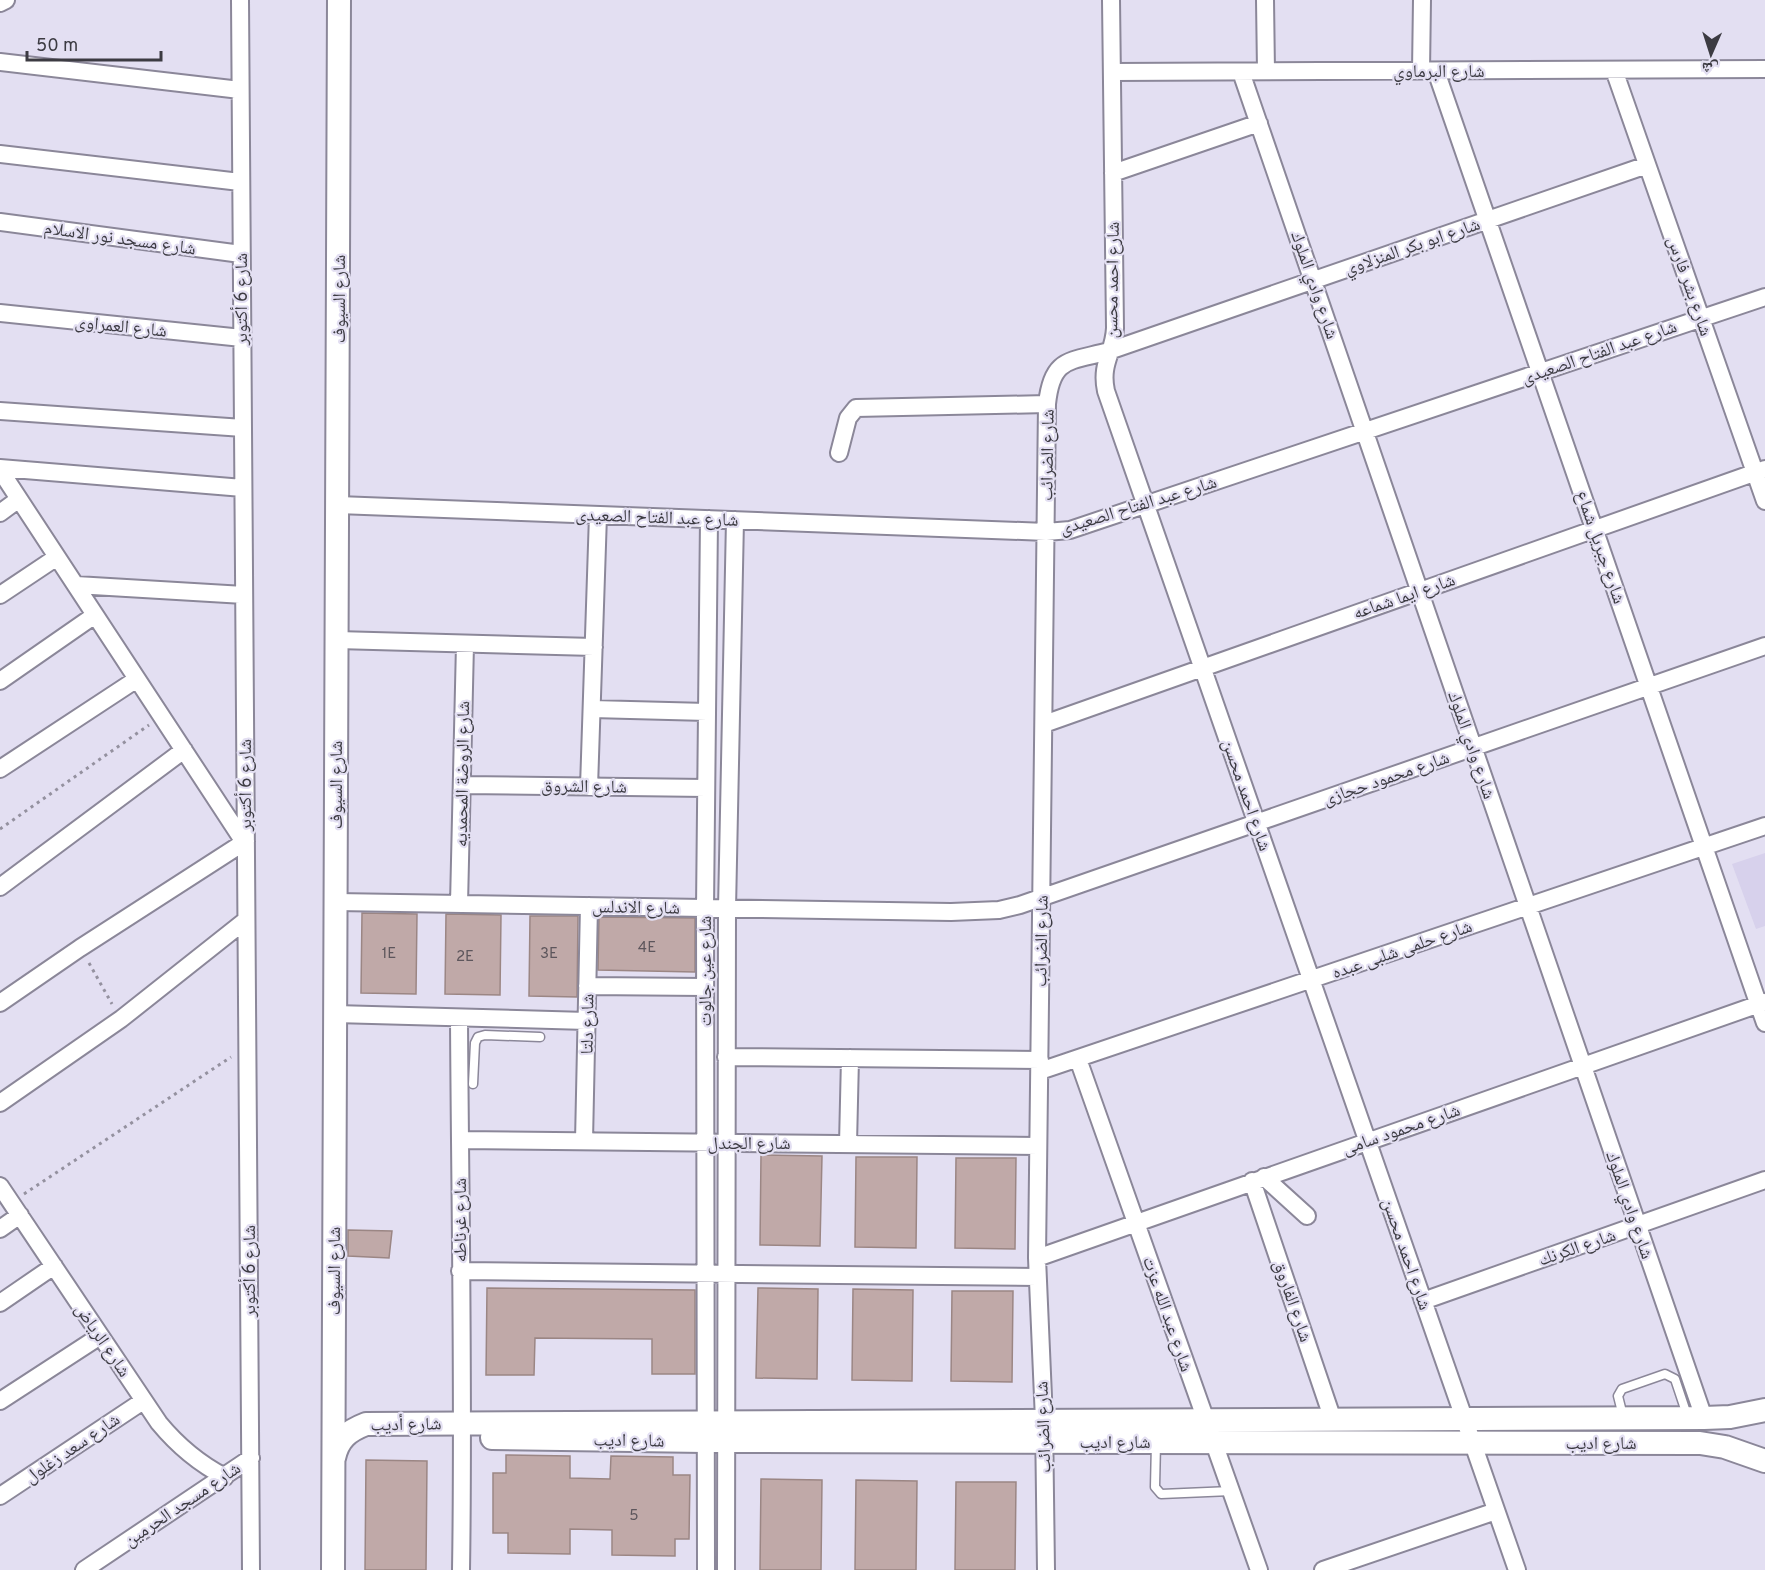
<svg xmlns="http://www.w3.org/2000/svg" width="1765" height="1570" font-family="Overpass,'Noto Naskh Arabic',sans-serif">
<style>
.built{fill:#d7d1ec}
.building{fill:#c0a9a8;stroke:#9b8684;stroke-width:1.5}
.lines{fill:none;stroke-linecap:round;stroke-linejoin:round}
.lane-casing{stroke:#8b8799;stroke-width:11}
.street-casing{stroke:#8b8799;stroke-width:20}
.secondary-casing{stroke:#8b8799;stroke-width:26}
.path{stroke:#94919f;stroke-width:3;stroke-dasharray:3 4.5;stroke-linecap:butt}
.lane{stroke:#fff;stroke-width:8}
.street{stroke:#fff;stroke-width:16}
.secondary{stroke:#fff;stroke-width:22}
.labels{text-anchor:middle;stroke-width:4.5;stroke-linejoin:round;paint-order:stroke}
.number-label{font-size:15px;fill:#5d565c}
.street-label{font-size:18px;fill:#3c3b42;stroke:#e3dff2}
</style>
<rect width="100%" height="100%" fill="#e3dff2"/>
<!-- built -->
<path class="built" d="M1765,853V926L1756,929L1732,864Z"/>
<!-- building -->
<path class="building" d="M362,913L417,914L416,994L361,993Z
M446,914L501,915L500,995L445,994Z
M530,916H578L577,997L529,996Z
M599,917L695,918V972L598,970Z
M761,1155L822,1156L820,1246L760,1245Z
M856,1157H917L916,1248L855,1247Z
M956,1158H1016L1015,1249L955,1248Z
M348,1230L392,1231L389,1258L348,1256Z
M487,1288L695,1290V1374H652V1339L535,1338L534,1375H486Z
M758,1288L818,1289L817,1379L756,1378Z
M853,1289L913,1290L912,1381L852,1380Z
M952,1291H1013L1012,1382L951,1381Z
M506,1455L570,1456V1478L610,1479L611,1456L673,1457V1475H690L689,1539H675V1556L612,1555V1530L570,1529V1554L508,1553V1533H493V1473H506Z
M366,1460L427,1461L426,1570H365Z
M761,1479L822,1480L821,1570H760Z
M856,1480L917,1481L916,1570H855Z
M956,1482H1016L1015,1570H955Z"/>
<g class="lines">
<!-- lane casing -->
<g class="lane-casing">
<path id="lane" d="M473,1084L475,1043L478,1037L485,1035L540,1037
M1623,1416L1618,1396L1622,1389L1665,1374L1675,1379L1687,1415
M1156,1443L1155,1487L1161,1494L1231,1491"/>
</g>
<!-- street casing -->
<g class="street-casing">
<path id="street" d="M240,0L251,1570
M1111,0L1115,328C1114,353 1100,363 1106,391L1517,1570
M1265,0L1266,71
M0,3L6,0
M0,62L240,90
M1614,70L1765,501
M1421,71L1422,0
M1436,71L1765,1023
M1113,72L1765,69
M1241,72L1704,1418
M0,154L240,182
M1113,173L1259,123
M0,222L241,254
M0,313L242,338
M0,411L243,428
M839,453L848,418L856,408L1047,404
M0,468L243,488
M0,470L244,842
M338,505L1046,532L1070,530L1765,297
M0,513L19,499
M76,585L244,595
M0,595L57,557
M337,640L594,647
M0,681L95,615
M592,709L707,712
M1044,724L1765,469
M0,769L137,679
M462,785L706,788
M589,787L598,515
M0,887L184,750
M336,902L951,912L999,910L1020,905L1765,646
M459,904L465,644
M587,986L705,987
M0,1003L80,948L246,841
M335,1014L587,1021
M459,1018C460,1202 464,1386 461,1570
M726,1057L1040,1060
M1078,1059L1259,1570
M1040,1071L1765,826
M0,1103L121,1019L246,920
M460,1140L1038,1146
M584,1141L589,906
M848,1144L850,1058
M1264,1177L1307,1216
M1252,1181L1333,1420
M0,1186L159,1423C178,1446 198,1463 225,1477
M0,1229L20,1215
M1037,1258L1765,1002
M460,1271L1037,1277
M1423,1301L1765,1180
M0,1303L54,1266
M0,1401L100,1336
M0,1496L143,1401
M84,1570L251,1458
M706,1570L705,908L709,519
M726,1570L727,909L735,520
M1046,1570L1044,1420L1037,1258L1047,404C1052,357 1069,362 1109,351L1647,165
M1323,1570L1496,1511"/>
</g>
<!-- secondary casing -->
<g class="secondary-casing">
<path id="secondary" d="M492,1438L704,1441L1700,1443L1725,1447L1765,1461
M334,1458C338,1439 348,1431 366,1424L1704,1418L1730,1417L1765,1410
M333,1570L339,0"/>
</g>
<!-- path -->
<path class="path" d="M0,829L149,725
M89,963L112,1004
M24,1194L231,1057"/>
<!-- lane -->
<use href="#lane" class="lane"/>
<!-- street -->
<use href="#street" class="street"/>
<!-- secondary -->
<use href="#secondary" class="secondary"/>
</g>
<g class="labels">
<!-- number labels -->
<g class="number-label">
<text x="647" y="952">4E</text>
<text x="389" y="958">1E</text>
<text x="549" y="958">3E</text>
<text x="465" y="961">2E</text>
<text x="634" y="1520">5</text>
</g>
<!-- street labels -->
<g class="street-label">
<text x="1439" y="77">شارع البرماوي</text>
<text transform="translate(120 238) rotate(8)" y="6">شارع مسجد نور الاسلام</text>
<text transform="translate(1412 246) rotate(-19)" y="6">شارع ابو بكر المنزلاوي</text>
<text transform="translate(1112 280) rotate(-89)" y="6">شارع احمد محسن</text>
<text transform="translate(1315 285) rotate(71)" y="6">شارع وادي الملوك</text>
<text transform="translate(1690 286) rotate(71)" y="6">شارع بشر فارس</text>
<text transform="translate(241 299) rotate(-90)" y="6">شارع 6 أكتوبر</text>
<text transform="translate(339 299) rotate(-90)" y="6">شارع السيوف</text>
<text transform="translate(121 326) rotate(6)" y="6">شارع العمراوى</text>
<text transform="translate(1599 352) rotate(-19)" y="6">شارع عبد الفتاح الصعيدى</text>
<text transform="translate(1047 455) rotate(-89)" y="6">شارع الضرائب</text>
<text transform="translate(1138 505) rotate(-17)" y="6">شارع عبد الفتاح الصعيدى</text>
<text transform="translate(657 517) rotate(2)" y="6">شارع عبد الفتاح الصعيدى</text>
<text transform="translate(1601 547) rotate(71)" y="6">شارع جبريل شماع</text>
<text transform="translate(1404 596) rotate(-19)" y="6">شارع ايما شماعه</text>
<text transform="translate(1472 745) rotate(71)" y="6">شارع وادي الملوك</text>
<text transform="translate(462 774) rotate(-89)" y="6">شارع الروضة المحمديه</text>
<text transform="translate(1386 778) rotate(-19)" y="6">شارع محمود حجازى</text>
<text transform="translate(245 785) rotate(-90)" y="6">شارع 6 أكتوبر</text>
<text transform="translate(336 785) rotate(-90)" y="6">شارع السيوف</text>
<text transform="translate(584 786) rotate(1)" y="6">شارع الشروق</text>
<text transform="translate(1247 795) rotate(71)" y="6">شارع احمد محسن</text>
<text transform="translate(636 907) rotate(1)" y="6">شارع الاندلس</text>
<text transform="translate(1041 941) rotate(-89)" y="6">شارع الضرائب</text>
<text transform="translate(1402 949) rotate(-19)" y="6">شارع حلمى شلبى عبده</text>
<text transform="translate(705 971) rotate(-90)" y="6">شارع عين جالوت</text>
<text transform="translate(587 1024) rotate(-89)" y="6">شارع دلتا</text>
<text transform="translate(1401 1129) rotate(-19)" y="6">شارع محمود سامى</text>
<text x="749" y="1149">شارع الجندل</text>
<text transform="translate(1630 1205) rotate(71)" y="6">شارع وادي الملوك</text>
<text transform="translate(460 1220) rotate(-90)" y="6">شارع غرناطه</text>
<text transform="translate(1577 1247) rotate(-19)" y="6">شارع الكرنك</text>
<text transform="translate(1407 1254) rotate(71)" y="6">شارع احمد محسن</text>
<text transform="translate(249 1271) rotate(-90)" y="6">شارع 6 أكتوبر</text>
<text transform="translate(334 1271) rotate(-90)" y="6">شارع السيوف</text>
<text transform="translate(1293 1301) rotate(71)" y="6">شارع الفاروق</text>
<text transform="translate(1168 1314) rotate(71)" y="6">شارع عبد الله عزت</text>
<text transform="translate(103 1340) rotate(56)" y="6">شارع الرياض</text>
<text transform="translate(406 1424) rotate(-1)" y="6">شارع أديب</text>
<text transform="translate(1043 1427) rotate(-92)" y="6">شارع الضرائب</text>
<text transform="translate(629 1440) rotate(1)" y="6">شارع اديب</text>
<text x="1115" y="1448">شارع اديب</text>
<text x="1601" y="1449">شارع اديب</text>
<text transform="translate(72 1448) rotate(-34)" y="6">شارع سعد زغلول</text>
<text transform="translate(182 1504) rotate(-34)" y="6">شارع مسجد الحرمين</text>
</g>
</g>
<!-- north arrow -->
<g transform="translate(1711 54) rotate(183)" stroke="#e3dff2" stroke-width="4.5" paint-order="stroke">
<path d="M0-4.5L10 22L0 15L-10 22Z" fill="#3c3b42"/>
<text y="-9" font-size="16" font-weight="bold" text-anchor="middle" fill="#3c3b42">ش</text>
</g>
<!-- scale -->
<path d="M27 51v9h134v-9" fill="none" stroke="#3c3b42" stroke-width="3"/>
<text x="36" y="51" font-size="18" fill="#3c3b42" stroke="#e3dff2" stroke-width="4.5" paint-order="stroke">50 m</text>
</svg>
